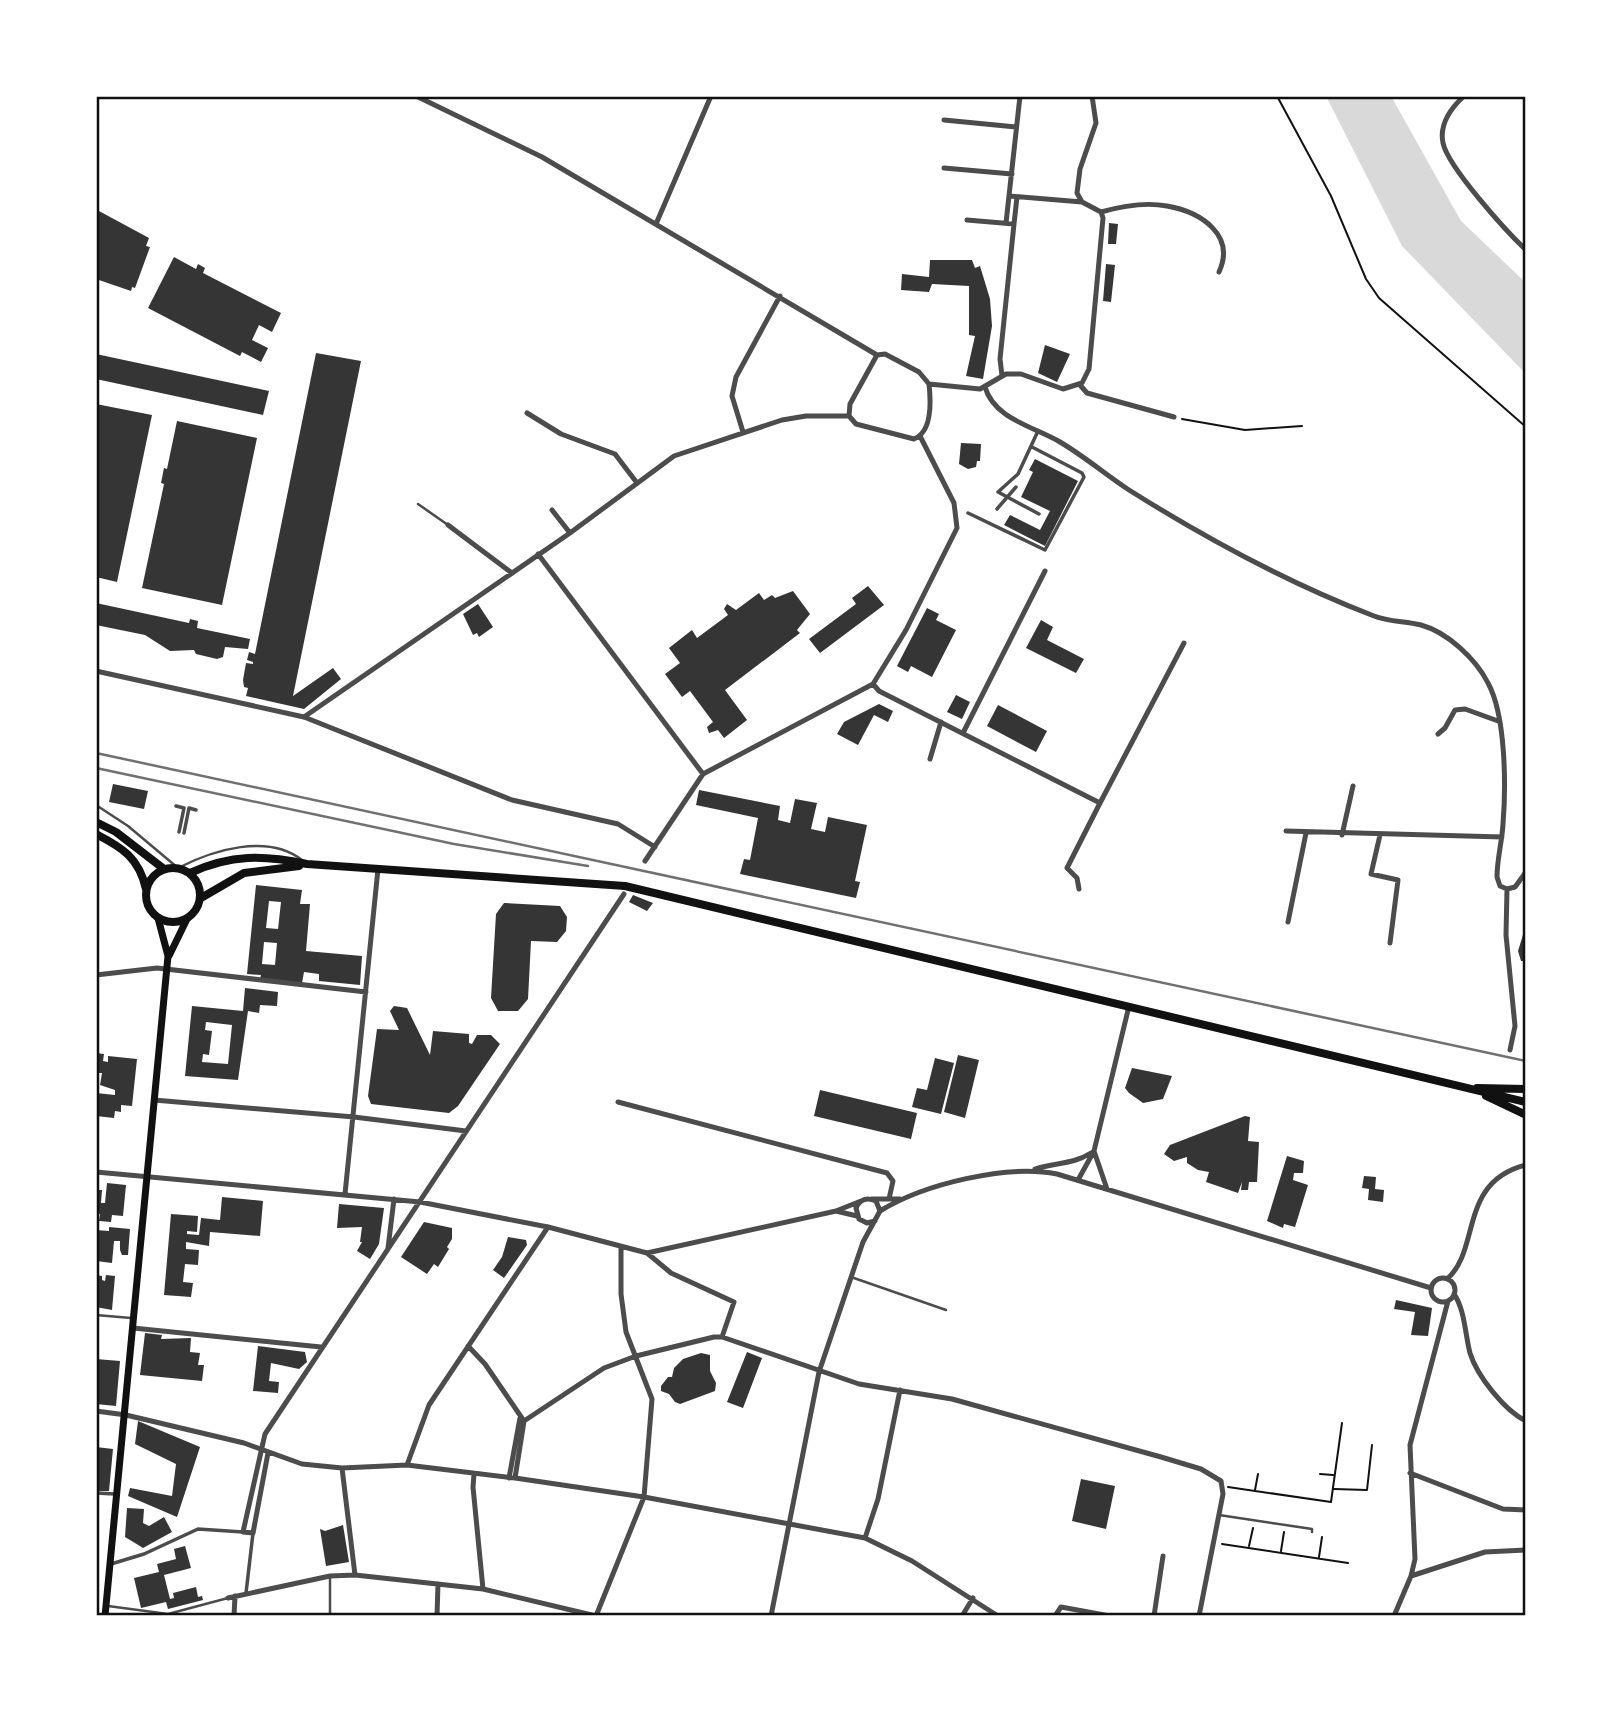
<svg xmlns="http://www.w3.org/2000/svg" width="1622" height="1712" font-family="Cabin,sans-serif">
<rect width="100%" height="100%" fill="#fff"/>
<path fill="#d9d9d9" d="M1326 96H1391L1461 221 1526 283V374L1402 246Z"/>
<path fill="#353535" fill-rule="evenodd" d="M99 211 149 238 146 246 150 247 135 288 132 287 131 291 96 279Z
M1109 223 1118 224 1116 244H1108Z
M174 257 196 269 198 264 205 268 203 273 281 313 272 332 259 325 252 340 268 348 261 362 242 352 240 356 148 308Z
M930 260H972L975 268 980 266 990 299 992 326 983 379 966 376 975 336 969 335V286L932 284 929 292 901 290 902 274 929 277Z
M1106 264 1115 265 1111 302 1103 301Z
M1045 345 1070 354 1057 382 1038 373Z
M316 353 361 361 293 696 333 668 341 679 304 709 246 696 248 688 244 687 243 680 246 663 253 664V662L247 660 249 652 255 654Z
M96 354 269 391 263 415 96 379Z
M96 404 152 415 117 582 96 577Z
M177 421 257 438 222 605 142 588 164 484 161 483 164 468 167 469Z
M961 443 981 444 980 461H977L976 467 968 469 959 464Z
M1035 459 1078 481 1045 546 1004 525 1010 515 1040 530 1050 511 1021 497 1033 472 1029 470Z
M868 586 884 605 820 653 809 639 856 604 852 598Z
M793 591 810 614 797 630 800 633 725 690 747 720 724 738 718 730 709 733 707 727 713 722 690 691 682 697 665 674 680 663 669 648 692 630 697 638 728 615 724 609 727 604 736 610 759 593 764 600 772 595 775 598Z
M96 603 189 623 190 619 198 621 197 628 250 639 248 649 225 647 223 657 217 659 196 654 194 650 170 651 145 635 96 625Z
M478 604 493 627 479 637 477 633 473 635 463 614Z
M927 608 939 614 936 620 956 630 932 677 911 666 908 672 897 666Z
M1041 620 1053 627 1047 640 1084 659 1076 673 1026 648Z
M956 695 970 702 962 719 947 712Z
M879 704 893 711 888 722 874 715 858 745 837 734 844 722Z
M998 705 1047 731 1036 752 987 726Z
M113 784 148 791 144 809 109 802Z
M699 790 780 806 778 820 790 823 795 799 817 803 811 829 825 832 828 817 867 825 855 881 860 882 856 898 740 874 744 859 750 860 758 818 696 805Z
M256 885 302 890 300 904H310L306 951 362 956 360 985 319 981V974L304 972 302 983 260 979 261 975 247 974ZM269 901 281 902 278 929 266 928ZM264 942 277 943 275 965 262 964Z
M633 895 653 903 647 911 629 902Z
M504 903 560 906 567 917 566 931 557 942 531 941 528 999 518 1011H498L491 998 496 914Z
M1526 925V961H1521L1518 951Z
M245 988 278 992 277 1006 260 1005 259 1013 248 1011 238 1080 185 1076 192 1006 243 1011ZM206 1022 232 1025 228 1064 202 1062 203 1054 209 1055 212 1031 205 1030Z
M394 1006 407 1008 430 1055 433 1031 469 1034V1043L472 1044 477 1035H491L500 1044 458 1106 449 1113 371 1104 368 1096 377 1029 399 1030 390 1011Z
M96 1053 104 1054 103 1061 108 1062V1056L137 1059 132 1106 121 1105V1112L115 1111 114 1118 96 1116V1093L115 1095V1090L100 1085 102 1073H96Z
M958 1055 979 1060 965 1118 944 1112Z
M935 1058 954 1063 941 1114 912 1107 917 1088 927 1090Z
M1132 1068 1172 1076 1163 1099 1143 1103 1129 1093 1125 1088Z
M820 1090 917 1113 911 1139 814 1116Z
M1245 1116 1250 1117 1248 1141 1259 1142 1257 1182H1249L1248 1190H1241L1242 1182 1238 1193 1206 1182 1209 1172 1198 1170 1187 1163V1157L1174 1161 1164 1154 1170 1145Z
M1287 1156 1304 1161 1303 1173H1294L1293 1180 1308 1185 1295 1227 1284 1224 1283 1228 1267 1221Z
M1364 1176 1376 1177 1375 1189 1384 1190 1383 1202 1368 1200 1369 1189 1362 1188Z
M107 1183 126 1185 123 1216 112 1215 111 1222 99 1221 100 1214 96 1213V1190H102L101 1203H105Z
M222 1197 263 1201 260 1236 210 1232 209 1246 186 1242V1249L199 1250 198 1265 185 1264 183 1282 193 1283 191 1297 164 1295 171 1214 198 1216 197 1232 187 1231V1234L199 1235 201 1218 220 1220Z
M339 1204 384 1208 379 1244 370 1259 357 1251 362 1242H360L362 1227 337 1228Z
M424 1222 452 1228V1239L447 1247 449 1249 438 1267 434 1264 427 1274 401 1257Z
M109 1227 130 1229 128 1255H122L120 1250V1241H114L112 1263 96 1261V1230L109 1231Z
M508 1237 526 1240 527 1245 504 1278 493 1270 502 1257Z
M96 1275 102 1276V1280L105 1281 106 1275 115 1276 112 1310 96 1307Z
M1396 1300 1432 1308 1428 1336 1411 1335 1415 1312 1394 1309Z
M145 1333 162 1335 161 1339 191 1338 190 1352 200 1353 198 1365H204L202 1381 140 1375Z
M258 1346 305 1352 307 1362 299 1369 271 1363 269 1381 279 1382 278 1393 253 1391Z
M747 1352 762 1358 743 1408 727 1402Z
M701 1353 710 1355V1371L716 1383 715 1391 680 1404 675 1402 669 1394 661 1391V1386L668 1377H672L674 1368 683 1359Z
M96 1359 120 1361 116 1406 96 1404Z
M138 1421 200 1447 177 1517 128 1496 130 1488 172 1496 176 1464 135 1444Z
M96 1447 113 1449 109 1491H96Z
M1081 1479 1115 1486 1106 1529 1072 1521Z
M127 1508 144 1509 143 1523 149 1526 164 1517 172 1532 143 1548 135 1543 125 1537Z
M343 1525 349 1562 326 1566 320 1529 325 1531Z
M185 1546 191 1568 164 1575 170 1599 174 1598 173 1593 196 1587 198 1597 202 1596 203 1600 168 1609 166 1602 141 1608 134 1578 159 1572 157 1564 176 1559 174 1549Z"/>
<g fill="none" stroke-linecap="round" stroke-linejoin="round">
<path stroke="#111" stroke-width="2" d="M1277 96 1331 196 1366 279 1379 298 1526 427
M1182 419 1245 430 1302 426
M1320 1474 1333 1475
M1228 1487 1331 1502 1342 1423
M1334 1489 1367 1490 1372 1445
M1255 1490 1258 1474
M1222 1544 1348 1563
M1249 1546 1253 1528
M1281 1551 1284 1532
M1319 1557 1322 1537"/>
<path stroke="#4c4c4c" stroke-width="2.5" d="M418 504 448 525
M96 805 128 826 178 868C213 850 268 833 302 860
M851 1277 946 1310
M96 1315 131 1318
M1219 1515 1312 1529V1532
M108 1606 168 1614 228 1598
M330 1616V1576"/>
<path stroke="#4c4c4c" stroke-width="3.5" d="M1038 431 1018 474 998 492 1039 514
M997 509 1016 487
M968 513 1045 550 1084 477 1082 473 1032 447
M176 806 184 808 179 832
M184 833 189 808 196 810
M96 1493 115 1494
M111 1564 144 1554 198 1529 243 1532
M246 1593 253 1533"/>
<path stroke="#4c4c4c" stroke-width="5" d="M416 96 542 157 877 355
M1464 96C1451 108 1439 124 1443 143 1448 167 1506 231 1526 250
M944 120 1016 127
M944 168 1012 174
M1009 196 1082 202
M1101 212C1122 206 1146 202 1167 206 1201 212 1236 235 1219 272
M967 220 1014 224 1000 359 1002 376
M1006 223 1020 96
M656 224 711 96
M1014 224 1017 197
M885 354 919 372 929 384C931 402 932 432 914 439L856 424 849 416 850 404 877 355Z
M929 384 980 389 1006 374H1021L1063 389 1082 383 1089 369 1103 218 1101 212 1082 202 1077 193 1080 169 1096 123 1092 96
M1080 385 1087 393 1174 417
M985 387C994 419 1035 427 1060 442 1084 456 1106 475 1129 490 1207 539 1288 583 1374 616 1389 622 1406 621 1421 625 1447 632 1476 659 1488 683 1506 716 1506 786 1503 824 1502 842 1497 859 1497 877L1500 886 1507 889
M527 413 561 434 615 454 637 483
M743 432 732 396 736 377 780 296
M552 510 570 533
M448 525 512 573
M538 554 703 774
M96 671 304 717 512 800 618 824 655 847
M873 684 879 691 1100 803 1067 868 1077 878 1079 889
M304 717 570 533 674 456 782 420 806 416H849
M963 733 1045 571
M1438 734 1445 728 1455 710 1465 709 1498 721
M930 759 941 722
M1100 803 1184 643
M1286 831 1502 837
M1342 835 1353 786
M1380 835 1371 874 1398 880 1390 943
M645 861 703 774 873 684 906 630 957 528 954 503 920 436
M1507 889 1506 935 1515 1026 1510 1050
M1507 889 1515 887 1526 872
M1288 922 1306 833
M96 975 157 968 366 992
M154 1100 354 1117 466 1131
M618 1102 887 1173 893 1181 889 1199
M1094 1151 1107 1189
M1035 1169C1056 1162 1072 1165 1091 1153
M96 1172 420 1202 548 1227 647 1253 836 1211 861 1201
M1078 1180 1094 1151 1129 1006
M345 1194 378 869
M872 1199H900
M836 1211 857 1216
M880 1211C924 1184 1007 1164 1057 1174L1431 1288
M388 1248 394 1199
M647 1253 671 1273 734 1302 722 1337
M1431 1290a12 12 0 1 1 24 0a12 12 0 1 1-24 0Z
M1447 1279C1481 1250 1458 1182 1526 1165
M1454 1294C1465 1310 1465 1334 1470 1353 1477 1376 1505 1411 1526 1421
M133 1328 321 1347
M468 1346 485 1364 524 1421 515 1478
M96 1411 126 1415 244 1443 302 1464 342 1468 407 1465 515 1478 644 1497 865 1538 912 1561 998 1616
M524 1421 604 1368 636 1356 714 1337H722L859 1384 952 1399 1161 1457 1201 1469 1221 1481 1223 1494 1199 1616
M268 1453 253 1533 243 1532 265 1434 624 894
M407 1465 429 1405 548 1227
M342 1468 355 1575
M1410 1473 1503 1509 1526 1510
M474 1474 473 1487 483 1589
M509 1478 520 1418
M865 1538 878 1499 900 1390
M1411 1576 1485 1552 1526 1550
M228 1598 330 1576 355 1575 483 1589 596 1616
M234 1616 235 1596
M437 1616 438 1584
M596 1616 644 1497 652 1399 626 1332 621 1294V1248
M771 1616 819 1372 863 1242 880 1211 876 1201C867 1197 860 1199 856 1208L859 1219 867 1223 875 1221
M962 1616 973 1598
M1055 1616 1061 1607 1110 1616
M1154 1616 1163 1556
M1394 1616 1411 1576 1415 1559 1410 1445 1448 1301"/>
<path stroke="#111" stroke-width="7" d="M169 956 187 919
M105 1616 168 956 158 918"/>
<path stroke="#111" stroke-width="8" d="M96 822 116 832 164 869
M96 834C123 848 139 858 146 889
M146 895a27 27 0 1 1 54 0a27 27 0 1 1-54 0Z
M190 873C231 854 264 855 307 864L625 886 1526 1102
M201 898 244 873 299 866
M1477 1088 1526 1089
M1486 1096 1526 1115"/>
<path stroke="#707070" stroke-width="2.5" d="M96 753 1526 1061
M96 768 454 844 588 866"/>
</g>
<rect width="1622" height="1712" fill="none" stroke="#ffffff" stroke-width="196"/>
<rect x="98" y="98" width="1426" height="1516" fill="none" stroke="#111" stroke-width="2.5"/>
</svg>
